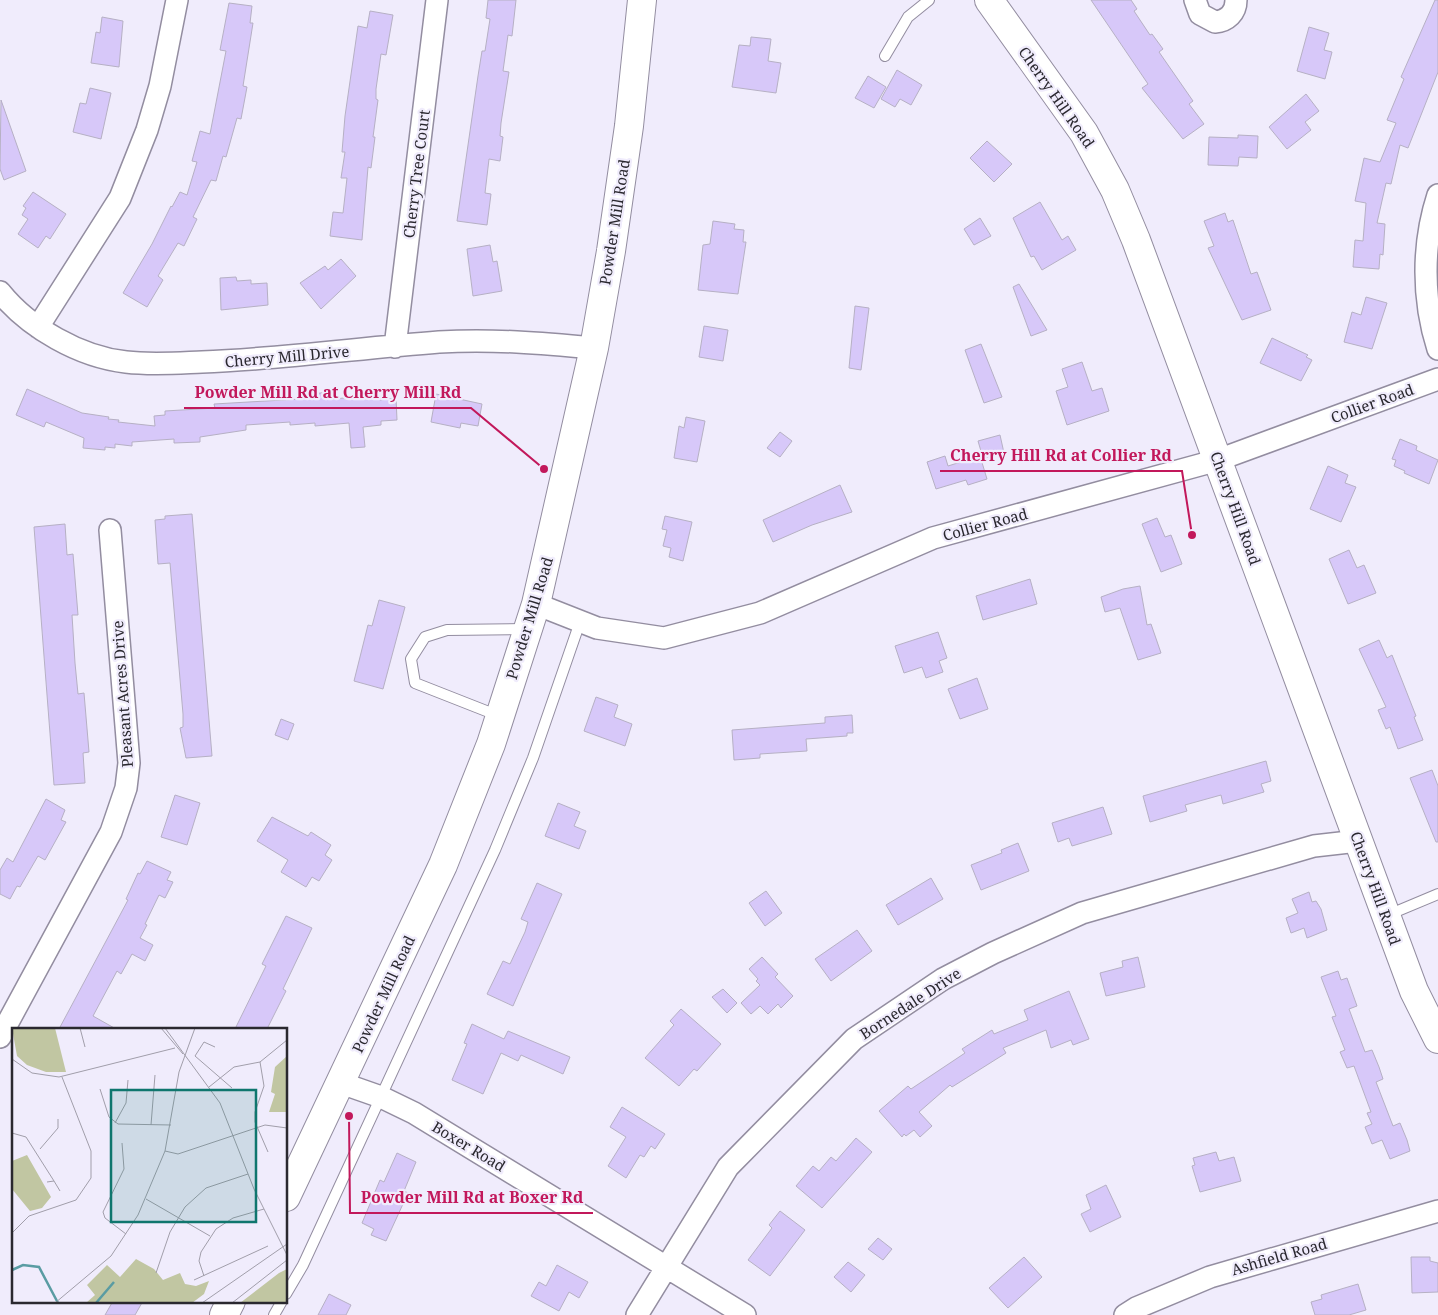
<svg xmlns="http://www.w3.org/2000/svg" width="1438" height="1315" font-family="'Noto Serif',serif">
<rect width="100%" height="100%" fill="#f0ecfc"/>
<path fill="#d7c8f9" stroke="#b6b0c4" d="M488 0H516L512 36 508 35 503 71 509 72 501 123 500 136 503 137 500 161 489 159 485 193 491 194 487 225 457 221 478 76 482 51H485L490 19 486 18Z
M1091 0H1131L1137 9 1134 11 1150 35 1152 34 1163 49 1159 52 1193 101 1189 104 1204 124 1183 139 1142 88 1148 84Z
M1435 0H1438V72L1408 148 1400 145 1391 184 1386 183 1377 223 1385 224 1383 255 1380 254 1379 269 1353 267 1355 240 1363 241 1366 203 1355 201 1364 158 1380 162 1396 123 1387 120 1404 79 1401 77Z
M229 3 252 6 250 23H253L243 86 247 87 241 119 237 118 226 157 223 156 216 181 211 180 193 217 197 219 184 246 178 243 158 276 163 280 147 307 123 293 152 244 171 206 172 207 180 192 187 195 197 162 192 161 200 131 210 134 226 51 220 50Z
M370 11 393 15 386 55 381 54 376 89V99L378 100 373 137H375L371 168 368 167 362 240 330 236 333 212 343 213 347 178H341L345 152H342L345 116 358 26 367 28Z
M102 17 123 21 119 67 91 63 96 32 100 33Z
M1309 27 1329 33 1324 50 1332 52 1325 79 1297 71Z
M751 37 771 39 768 61 781 63 776 93 732 87 739 45 750 46Z
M897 70 922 85 911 105 900 99 895 107 881 99Z
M868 76 886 87 874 108 855 98Z
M90 88 111 93 101 139 73 132 80 103 86 104Z
M1306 94 1319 111 1305 122 1311 130 1287 149 1269 127Z
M1 100 26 171 4 180 0 169Z
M1238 135 1258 136 1257 158 1239 157 1238 166 1208 165 1209 137 1238 138Z
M987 141 1012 164 994 182 970 158Z
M33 192 66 214 50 239 46 236 38 248 18 234 28 219 22 215 26 208 23 206Z
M1040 202 1062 240 1068 236 1076 250 1042 270 1034 256 1031 257 1013 218Z
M1225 213 1228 222 1233 220 1251 274 1257 272 1271 310 1242 320 1208 248 1214 246 1204 221Z
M980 218 991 236 974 245 964 229Z
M713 221 735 224 734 229 744 230 743 242H746L738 294 698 290 703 245 710 244Z
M490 245 493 262 497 261 502 291 473 296 467 249Z
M341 259 356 276 321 309 300 283 325 266 328 270Z
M236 277 237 281 251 280V284L267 283 268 305 221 310 220 278Z
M1019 284 1047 330 1031 336 1013 287Z
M1366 297 1387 303 1372 349 1344 342 1352 312 1361 315Z
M855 306 869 308 861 370 849 368Z
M704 326 728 330 723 361 699 357Z
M1272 338 1308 355 1306 357 1312 360 1301 381 1260 363Z
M981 344 1002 397 984 403 965 350Z
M1082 362 1092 391 1102 388 1109 411 1067 425 1056 391 1068 387 1062 369Z
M27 389 82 413 109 417 108 419 119 420 118 422 155 426 154 416 165 415V411L215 408 214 404 301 399V395L331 392 332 399 370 396V398H380V400L396 398 397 420 381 421V425L363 427 365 447 351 448 349 423 315 426V423L290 425V422L246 425V430L200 437V442L174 443V439L132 442V446L115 444V448L105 447V450L83 448 84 438 46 422 44 427 16 415Z
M436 394 482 404 478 426 461 423 460 428 431 422Z
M686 417 705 421 697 462 674 458 679 426 684 428Z
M780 432 792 441 780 457 767 448Z
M1000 435 1004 453 983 458 978 441Z
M1400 439 1417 446 1416 450 1438 460 1429 484 1404 473 1405 471 1394 466 1396 460 1392 459Z
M945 456 948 466 980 456 987 479 968 485 966 480 936 489 927 462Z
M1328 466 1348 475 1345 483 1356 487 1341 522 1310 509Z
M840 485 852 512 812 525 773 542 763 520Z
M192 514 212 756 186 758 180 728 183 727V714L170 563 158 564 155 520 165 519V516Z
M665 516 692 522 683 561 669 557 671 548 663 546 667 530 662 529Z
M1157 518 1165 537 1171 535 1182 564 1161 572 1142 524Z
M65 524 67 555 73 554 78 615H72L75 663 78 694 84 693 89 752 83 753 85 783 54 785 34 527Z
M1349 550 1357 568 1364 565 1376 593 1348 604 1329 559Z
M1030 579 1037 604 983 620 976 596Z
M1140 586 1147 625 1151 624 1161 653 1138 660 1120 608 1105 612 1101 597 1123 589Z
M379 600 405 607 383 689 354 681 368 625 372 626Z
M938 632 947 658 939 661 943 672 926 678 922 667 904 673 895 646Z
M1379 640 1387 658 1392 655 1416 716 1414 717 1423 740 1398 749 1390 727 1386 729 1378 710 1386 707 1359 649Z
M977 678 988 709 960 719 948 689Z
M596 697 618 705 614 717 632 724 625 746 584 731Z
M852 715 853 733H847V736L806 739 807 751 760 754V758L734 760 732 730 825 723V717Z
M281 719 294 724 288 740 275 735Z
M1266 761 1271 781 1261 784 1264 792 1223 804 1221 795 1185 805 1187 811 1150 822 1143 796Z
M1432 770 1438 786V842H1436L1410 778Z
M175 795 200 803 187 845 161 837Z
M46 799 65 810 61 820 66 822 45 860 38 856 20 887 17 886 10 899 0 894V870L7 858 13 862Z
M558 803 580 812 574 826 586 831 579 849 545 836Z
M1103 807 1112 834 1072 846 1069 838 1058 842 1052 823Z
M272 817 308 836 311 832 331 845 325 855 332 860 319 881 312 877 306 887 281 872 288 860 257 841Z
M1018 843 1029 871 981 890 971 865 1002 853 1001 850Z
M147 861 171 872 167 880 173 882 165 898 159 895 145 924 147 925 140 938 153 945 145 961 132 954 121 974 117 971 93 1016 116 1029H59L128 900 126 899 138 873 140 874Z
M931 878 943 899 898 925 886 905Z
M537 883 562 894 513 1006 487 994 503 961 510 964 525 932 528 922 521 919Z
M766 891 782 913 765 926 749 903Z
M1309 892 1312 902 1316 901 1321 909 1327 930 1307 938 1304 928 1291 933 1286 918 1298 913 1292 899Z
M286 916 312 928 283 989 286 991 267 1029H235L266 966 262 964Z
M857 930 872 951 831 981 815 959Z
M762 957 778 974 775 977 793 996 781 1008 778 1004 768 1014 760 1006 751 1014 741 1003 760 985 756 981 758 979 749 969Z
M1138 957 1145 987 1106 996 1100 973 1123 967 1122 961Z
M1338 971 1341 980 1347 978 1357 1006 1349 1009 1365 1052 1372 1050 1379 1067 1383 1079 1376 1082 1393 1126 1400 1123 1407 1140 1410 1151 1390 1159 1382 1140 1372 1144 1365 1127 1372 1124 1367 1113 1371 1112 1354 1066 1347 1068 1340 1052 1345 1050 1332 1017 1336 1016 1321 977Z
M723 989 737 1003 727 1013 712 997Z
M1069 991 1089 1039 1073 1045 1071 1040 1051 1048 1046 1030 1003 1048 1006 1053 952 1087 950 1085 919 1112 932 1126 920 1137 914 1130 906 1136 904 1134 902 1137 879 1111 908 1086 911 1089 965 1053 962 1049 992 1030 994 1034 1028 1020 1024 1010Z
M681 1009 721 1044 697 1071 694 1069 679 1086 645 1058 674 1025 670 1021Z
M472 1024 504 1039 508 1031 570 1057 563 1074 521 1055 518 1061 501 1053 483 1094 452 1080 467 1044 464 1043Z
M622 1107 665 1134 655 1149 651 1146 644 1157 640 1155 626 1178 608 1166 626 1137 610 1127Z
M856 1138 872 1152 822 1208 796 1186 813 1166 819 1171 831 1157 836 1161Z
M1216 1152 1219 1161 1234 1157 1241 1181 1200 1192 1192 1166 1195 1165 1193 1158Z
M397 1153 416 1162 404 1191 408 1193 386 1241 371 1235 374 1229 362 1223 380 1180 384 1182Z
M1106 1185 1121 1217 1090 1232 1081 1214 1091 1209 1086 1195Z
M780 1211 805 1230 770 1276 748 1260 772 1228 769 1225Z
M878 1238 892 1249 883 1260 868 1249Z
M1024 1257 1042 1277 1008 1308 989 1288Z
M1411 1257H1430V1261L1438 1263V1292L1412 1293Z
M848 1262 865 1275 851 1292 834 1277Z
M557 1265 588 1282 579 1298 569 1292 559 1311 531 1296 539 1282 546 1286Z
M1358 1284 1366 1310 1349 1315H1315L1311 1302 1322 1299 1321 1295Z
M329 1294 351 1305 346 1315H318Z
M113 1301H143L135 1315H105Z"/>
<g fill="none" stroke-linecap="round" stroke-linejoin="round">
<defs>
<path id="service" d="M885 56 908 17 929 0
M499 716 415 683 411 659 425 637 447 630 526 629
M1388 915 1438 894
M286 1294 303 1265 495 850 533 758 580 622
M274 1315 282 1301"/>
<path id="minor" d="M1195 0 1200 14 1215 22C1227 21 1236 13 1236 0
M1438 195C1422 244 1422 299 1438 349
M0 292C29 328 80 357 126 362 151 365 177 363 202 362 281 359 360 348 439 342 492 339 542 343 594 348
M38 327 120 198 147 130 160 86 177 0
M395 347 437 0
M536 604 597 628 664 638 760 613 933 538 1218 460 1438 379
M0 1037 111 832 126 788 129 763 110 530
M341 1083 381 1097 414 1113 745 1315
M637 1315 728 1167 854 1039 943 979 993 953 1082 913 1314 846 1358 841
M1125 1315 1136 1308 1210 1277 1438 1211"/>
<path id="secondary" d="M989 0 1084 133 1115 190 1136 240 1414 991 1438 1039
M286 1197 443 865 491 744 536 604 594 348 611 251 629 126 642 0
M224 1315 231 1301"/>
</defs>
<use href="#service" stroke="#938da0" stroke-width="12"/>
<use href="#minor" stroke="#938da0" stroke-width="24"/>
<use href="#secondary" stroke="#938da0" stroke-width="30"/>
<use href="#service" stroke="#fff" stroke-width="10"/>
<use href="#minor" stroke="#fff" stroke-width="21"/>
<use href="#secondary" stroke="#fff" stroke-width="28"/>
</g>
<g text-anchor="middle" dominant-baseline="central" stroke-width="4.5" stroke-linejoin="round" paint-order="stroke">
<g font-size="15" fill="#2a282f" stroke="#f0ecfc">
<text transform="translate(1057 97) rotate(55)">Cherry Hill Road</text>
<text transform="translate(416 174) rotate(-83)">Cherry Tree Court</text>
<text transform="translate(614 222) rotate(-81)">Powder Mill Road</text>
<text transform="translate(287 356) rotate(-5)">Cherry Mill Drive</text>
<text transform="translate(1372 403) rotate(-20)">Collier Road</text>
<text transform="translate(1236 508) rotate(70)">Cherry Hill Road</text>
<text transform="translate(985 524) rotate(-15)">Collier Road</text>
<text transform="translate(529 618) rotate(-73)">Powder Mill Road</text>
<text transform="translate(122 694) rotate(-94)">Pleasant Acres Drive</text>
<text transform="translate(1376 888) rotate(70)">Cherry Hill Road</text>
<text transform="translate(383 994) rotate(-65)">Powder Mill Road</text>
<text transform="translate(910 1003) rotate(-33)">Bornedale Drive</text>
<text transform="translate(469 1146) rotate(31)">Boxer Road</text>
<text transform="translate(1279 1256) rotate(-16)">Ashfield Road</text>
</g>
</g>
<g transform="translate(12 1028)">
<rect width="275" height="275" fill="#f0ecfc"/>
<path d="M0 0H43L54 44H34L15 37 5 28ZM275 28V84H257L263 66 259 64 263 39ZM15 127 39 169 30 180 18 183 0 161V133ZM124 231 142 241 151 252 168 245 173 256 184 258 197 253 192 266 180 275H74L83 267 75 257 95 237 108 249ZM275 241V275H228L267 245Z" fill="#c1c6a2"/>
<path fill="none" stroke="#5a9ca3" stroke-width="2.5" d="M0 242 11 237 27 239 46 275M84 275 102 254"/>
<path fill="none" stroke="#a19eaa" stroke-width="1" d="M68 0 73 19M149 0 171 26M153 0 208 75 242 161 275 227M203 19 192 14 183 28 220 60M0 31 20 45 47 49 163 20M248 34 252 58 243 84V94L256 124M197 59 222 39 248 34 275 12M88 61 97 89 106 96 159 97M103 95 114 75 116 52M139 97 143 47M0 105 14 109 42 153M110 115 112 141 91 184 93 190 114 206M28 121 46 100V91M153 123 166 126 253 97 275 100M35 154 42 153 48 163M134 171 198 208M0 205 17 188 64 172 79 150V123L50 49M144 245 158 204 173 179 194 160 236 146M192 248 187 233 189 224 204 201 221 190 252 181M182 252 256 218M43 275 99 228 126 187 153 123 167 44 183 0M190 275 275 216M220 275 275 232"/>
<path fill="#0f766e" fill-opacity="0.15" stroke="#0f766e" stroke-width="2.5" d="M99 62H244V194H99Z"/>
<rect width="275" height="275" fill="none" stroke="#2a282f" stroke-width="2.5"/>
</g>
<path fill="none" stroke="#c2185b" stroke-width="2" d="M544 469L471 408H184M1192 535L1182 471H940M349 1116L350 1213H593"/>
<g fill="#c2185b" stroke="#f0ecfc" stroke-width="2">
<circle cx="544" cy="469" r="5"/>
<circle cx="1192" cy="535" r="5"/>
<circle cx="349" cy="1116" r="5"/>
</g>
<g font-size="16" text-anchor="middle" font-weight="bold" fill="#c2185b" stroke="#f0ecfc" stroke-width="4.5" stroke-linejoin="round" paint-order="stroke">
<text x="328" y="398">Powder Mill Rd at Cherry Mill Rd</text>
<text x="1061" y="461">Cherry Hill Rd at Collier Rd</text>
<text x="472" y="1203">Powder Mill Rd at Boxer Rd</text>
</g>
</svg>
